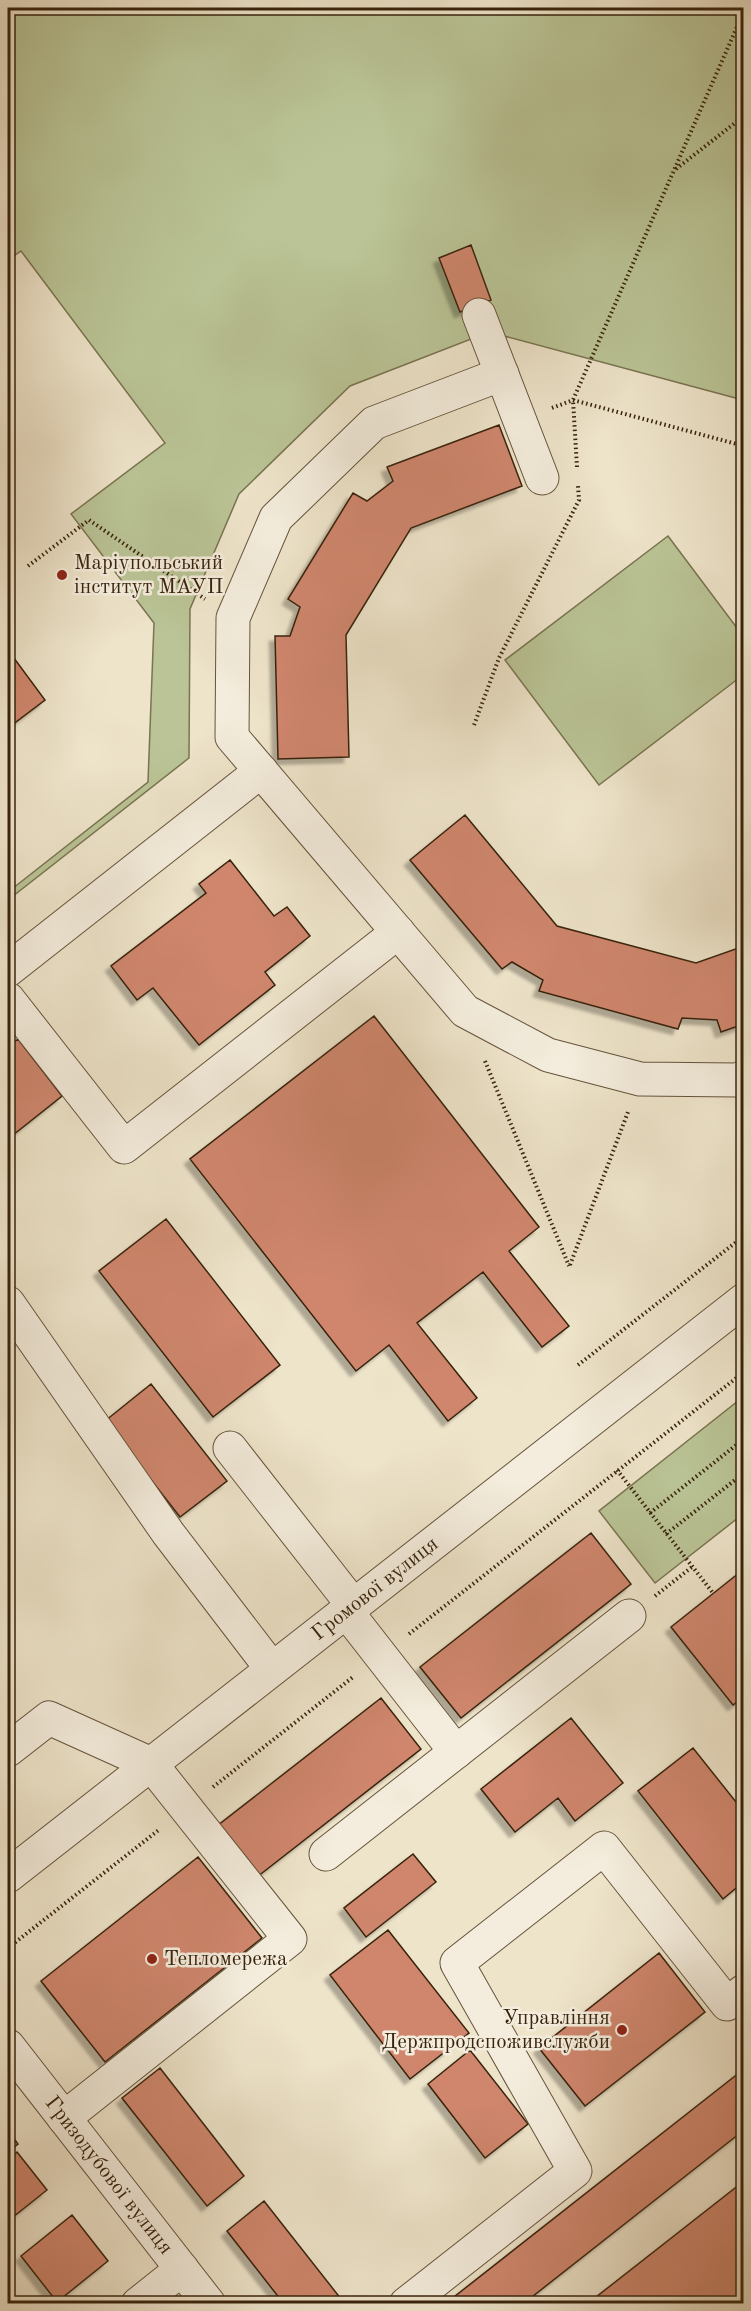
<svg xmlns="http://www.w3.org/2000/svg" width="751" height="2311" font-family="'Old Standard TT',serif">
<defs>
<filter id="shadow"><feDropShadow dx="-5.5" dy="5.5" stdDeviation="1.5" flood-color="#0004"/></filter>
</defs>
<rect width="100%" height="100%" fill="#eee4ca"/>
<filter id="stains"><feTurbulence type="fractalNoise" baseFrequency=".00333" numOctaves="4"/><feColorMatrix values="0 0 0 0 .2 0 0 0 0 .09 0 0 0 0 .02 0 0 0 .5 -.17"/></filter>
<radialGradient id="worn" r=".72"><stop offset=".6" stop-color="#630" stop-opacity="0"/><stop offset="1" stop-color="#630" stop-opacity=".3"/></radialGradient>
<path fill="#bac496" stroke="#797451" stroke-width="1.5" d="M8 8H743V400L489 332 350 386 239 494 190 609 189 758 8 900V892L148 782 154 623 71 514 165 443 21 251 8 260Z
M668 536 743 636V675L599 785 505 660Z
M743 1397V1514L655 1583 599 1511Z"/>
<path fill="#cf866d" stroke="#38230c" stroke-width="1.5" filter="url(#shadow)" d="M471 245 491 300 460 312 439 258Z
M499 425 522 486 411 528 346 635 349 757 278 759 275 636H290L300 607 288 599 353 493 367 501 393 481 387 467Z
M8 650 45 700 8 728Z
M465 815 557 926 696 963 744 946V1024L721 1032 717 1020 682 1018 678 1029 539 991 543 980 512 962 502 969 410 860Z
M230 860 274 916 287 907 310 936 265 972 275 985 199 1045 153 988 137 1000 111 966 206 893 199 884Z
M374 1016 539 1227 509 1251 569 1326 542 1347 483 1272 417 1323 477 1398 448 1421 389 1345 356 1371 190 1159Z
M18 1039 62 1096 8 1139V1047Z
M166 1219 280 1365 213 1417 99 1271Z
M151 1384 227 1481 180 1517 105 1421Z
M591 1533 631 1584 461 1718 420 1667Z
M744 1569V1697L733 1705 671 1627Z
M381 1698 421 1749 257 1877 217 1826Z
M571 1718 623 1783 575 1821 558 1798 515 1832 481 1789Z
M693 1748 744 1812V1887L741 1884 723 1899 638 1791Z
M413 1854 436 1882 366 1937 344 1908Z
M198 1857 262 1938 105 2062 41 1981Z
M388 1930 469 2033 410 2079 330 1975Z
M659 1953 705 2012 585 2106 539 2048Z
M470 2050 528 2124 485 2158 428 2084Z
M160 2068 244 2176 207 2206 122 2098Z
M744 2069V2130L523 2304H445Z
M8 2130 18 2144 8 2152Z
M17 2152 47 2190 8 2221V2160Z
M744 2181V2304H593L591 2301Z
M264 2201 345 2304H284L227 2231Z
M72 2215 108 2261 57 2302 21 2256Z"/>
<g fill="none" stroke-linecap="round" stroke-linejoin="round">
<defs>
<g id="minor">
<path d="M479 315 542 478"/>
<path d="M502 374 374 423 276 518 233 618 232 737 465 1011 548 1055 640 1079 737 1080 744 1077"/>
<path d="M8 970 261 771"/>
<path d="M8 999 124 1147 398 932"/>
<path d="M8 1303 168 1533 272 1669"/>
<path d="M230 1448 353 1605"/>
<path d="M346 1611 456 1752"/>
<path d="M8 1750 49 1718 151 1764 290 1939 64 2118"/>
<path d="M326 1854 629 1616"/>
<path id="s1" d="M8 1876 744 1300"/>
<path id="s2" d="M8 2046 209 2304"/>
<path d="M138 2304 182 2269"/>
<path d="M406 2304 575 2171 457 1963 604 1848 727 2004 744 1991"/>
</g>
</defs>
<use href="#minor" stroke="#66533c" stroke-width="35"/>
<path stroke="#38230c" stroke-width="4" stroke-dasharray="1.5 3" stroke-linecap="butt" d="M676 169 744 116
M552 408 573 400 744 446
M577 467 573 400 744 11
M28 566 89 520 205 599
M474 725 499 658 579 500 578 486
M485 1061 569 1266
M740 1115 744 1172
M570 1265 628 1112
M578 1365 744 1236
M617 1470 713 1593
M650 1513 744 1439
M666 1534 744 1473
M655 1596 692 1567
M409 1634 744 1372
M213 1787 353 1677
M8 1948 160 1829"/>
<use href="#minor" stroke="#f4eddd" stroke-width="33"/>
</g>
<g fill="#8f2418" stroke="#f4eddd" stroke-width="2">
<circle cx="62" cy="575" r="6"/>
<circle cx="152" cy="1959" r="6"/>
<circle cx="622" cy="2030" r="6"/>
</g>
<g text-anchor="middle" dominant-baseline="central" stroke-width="5" stroke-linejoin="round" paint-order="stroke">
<g font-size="21" fill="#38230c" stroke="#f4eddd" text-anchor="start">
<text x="74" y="563">Маріупольський<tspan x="74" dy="24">інститут МАУП</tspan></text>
<text x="164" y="1959">Тепломережа</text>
<text x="610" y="2018" text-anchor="end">Управління<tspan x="610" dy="24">Держпродспоживслужби</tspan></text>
</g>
<g font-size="21" fill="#38230c" stroke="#f4eddd">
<text stroke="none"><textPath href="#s1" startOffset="466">Громової вулиця</textPath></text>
<text stroke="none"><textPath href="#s2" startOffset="164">Гризодубової вулиця</textPath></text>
</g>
</g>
<rect width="751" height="2311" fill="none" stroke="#eee4ca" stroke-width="30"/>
<rect x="9" y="9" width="733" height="2293" fill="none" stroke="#38230c" stroke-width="3"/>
<rect x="15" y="15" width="721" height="2281" fill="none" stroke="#38230c" stroke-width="1.5"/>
<rect width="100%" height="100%" filter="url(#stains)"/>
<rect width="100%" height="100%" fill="url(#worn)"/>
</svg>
